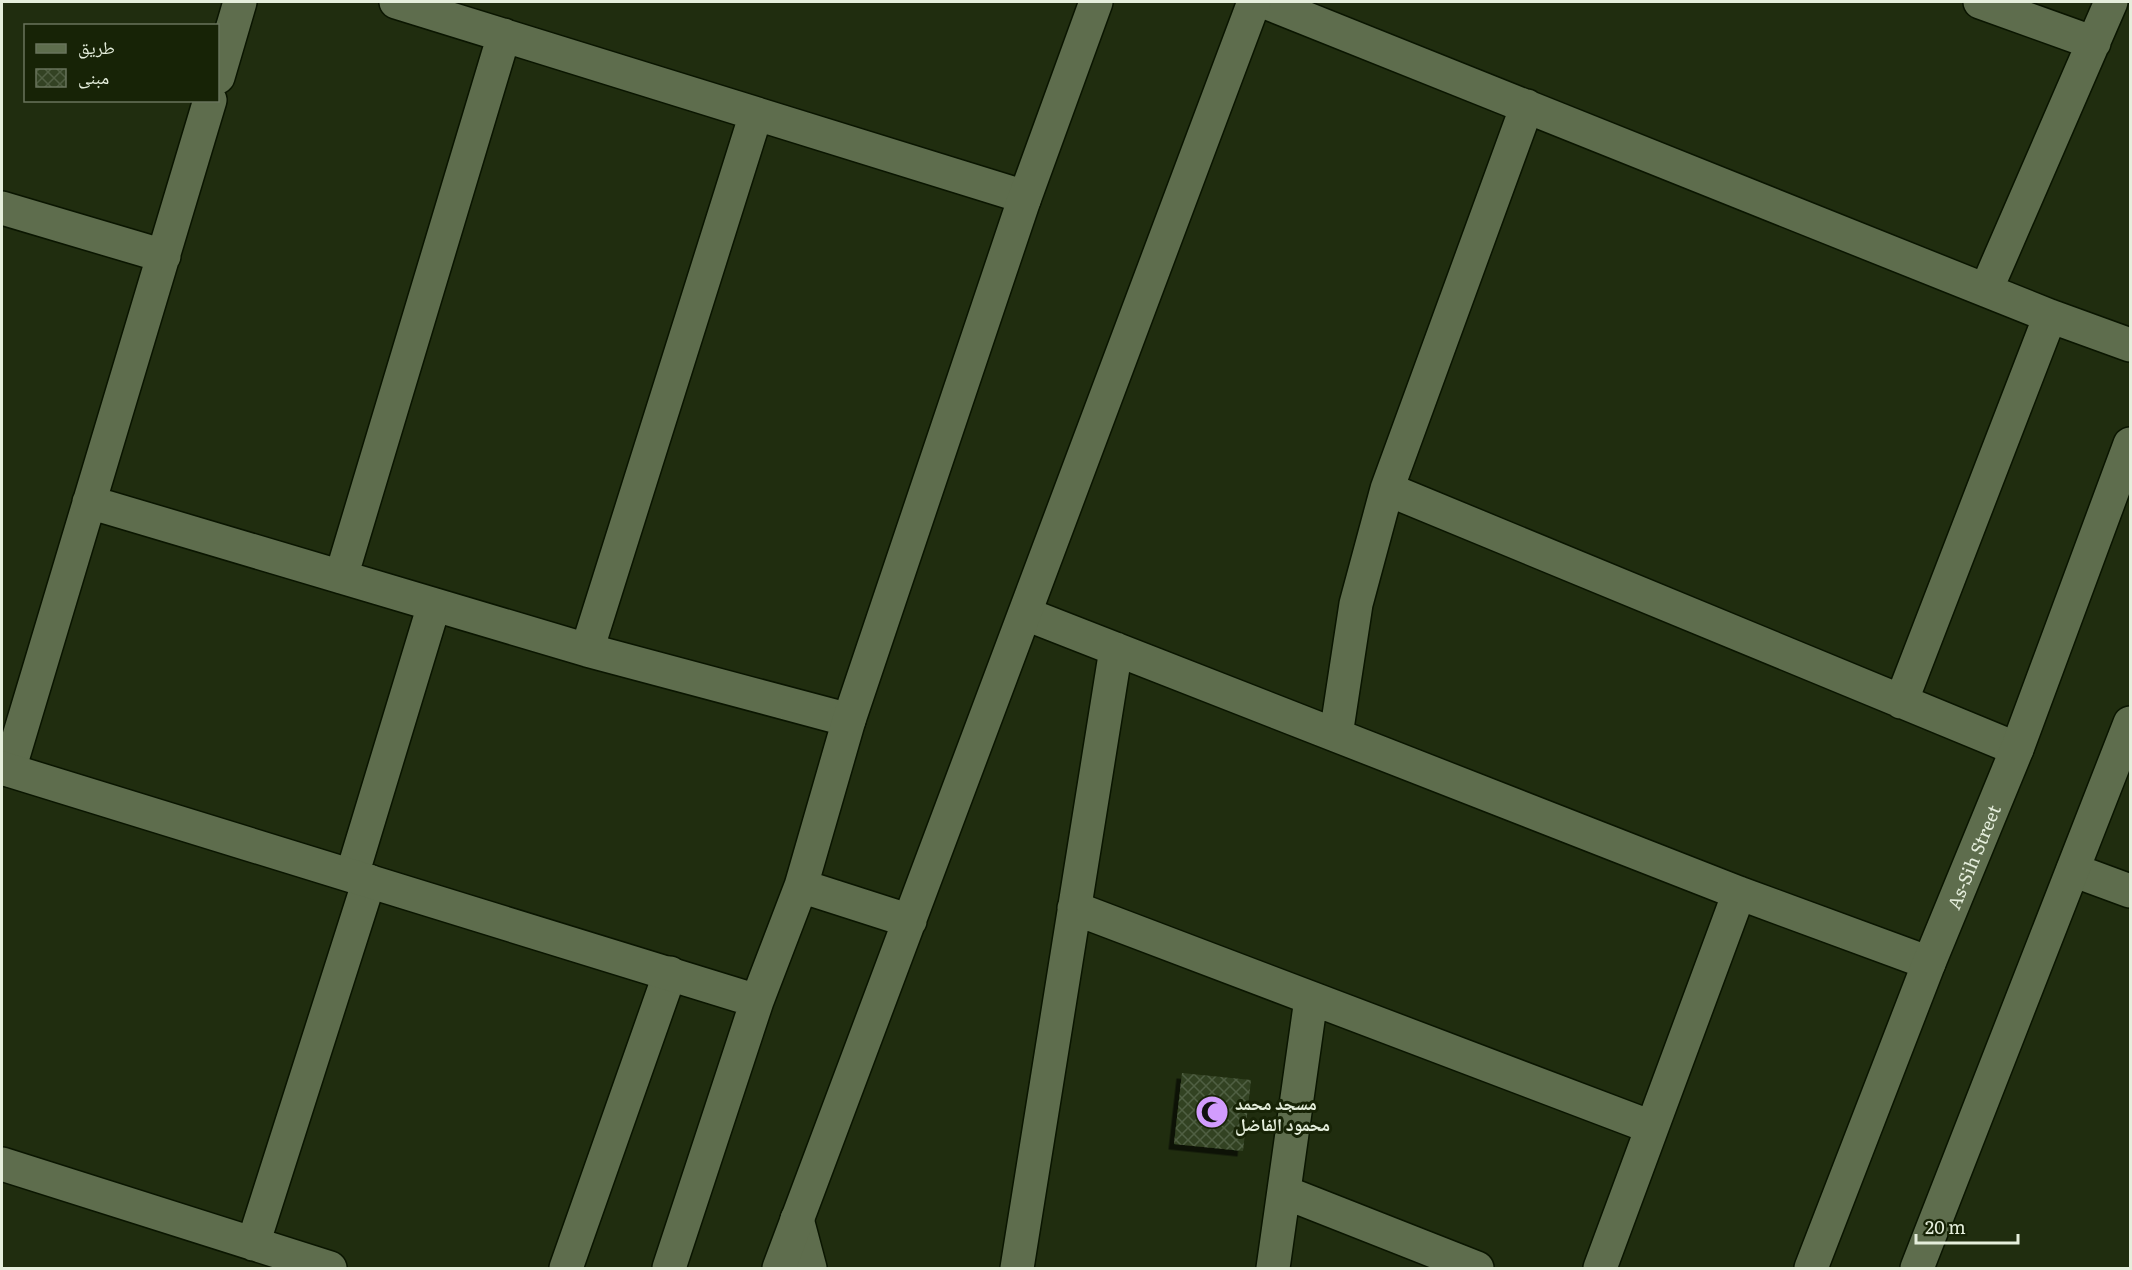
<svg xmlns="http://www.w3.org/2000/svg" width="2132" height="1270" font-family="Literata,'Noto Naskh Arabic',serif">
<defs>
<pattern id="building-cross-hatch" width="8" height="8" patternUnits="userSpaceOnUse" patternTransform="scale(1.5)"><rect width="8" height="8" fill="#334223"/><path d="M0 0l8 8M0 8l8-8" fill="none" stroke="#505e42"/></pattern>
<filter id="shadow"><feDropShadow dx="-5.5" dy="5.5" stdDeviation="0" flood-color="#0009"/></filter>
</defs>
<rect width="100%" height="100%" fill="#202d0f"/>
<path fill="url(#building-cross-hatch)" filter="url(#shadow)" d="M1182 1073 1251 1080 1243 1151 1174 1144Z"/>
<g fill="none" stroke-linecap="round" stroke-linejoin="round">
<defs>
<path id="minor" d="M396 2 1012 193 1024 200
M1265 2 2050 316 2130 345
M1980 2 2094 43
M218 77 240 2
M2 208 164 256
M1986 290 2111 2
M1387 489 2017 749
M89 502 587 650 849 720
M341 577 504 35
M1026 614 1739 893 1929 963
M587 650 756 114
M1901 702 2050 316
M1336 735 1356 604 1387 489 1527 106
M9 770 210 100
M2073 870 2130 891
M352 875 434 605
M1074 908 1651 1127
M2 1164 330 1268
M1284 1192 1477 1268
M797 1219 810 1268
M253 1244 369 881
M566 1268 670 973
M1017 1268 1116 649
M1273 1268 1311 999
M1600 1268 1739 893"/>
<path id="tertiary" d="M2 768 757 1001
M801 886 910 921
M669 1268 757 1001 801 886 849 720 1024 200 1096 2
M779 1268 1254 2"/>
<g id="secondary">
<path id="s1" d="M1811 1268 1929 963 2017 749 2130 444"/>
<path d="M1917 1268 2130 723"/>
</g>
</defs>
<use href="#minor" stroke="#0a1500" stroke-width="36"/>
<use href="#tertiary" stroke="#0a1500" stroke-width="36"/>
<use href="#secondary" stroke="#0a1500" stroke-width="36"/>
<use href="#minor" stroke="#5e6d4d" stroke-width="33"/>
<use href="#tertiary" stroke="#5e6d4d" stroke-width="33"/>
<use href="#secondary" stroke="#5e6d4d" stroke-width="33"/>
</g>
<defs>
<symbol id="mosque-disc" viewBox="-11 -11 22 22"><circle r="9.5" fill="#d29cfd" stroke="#172306"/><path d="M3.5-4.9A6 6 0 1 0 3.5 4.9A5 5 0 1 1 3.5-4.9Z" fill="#111"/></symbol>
</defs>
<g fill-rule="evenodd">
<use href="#mosque-disc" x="1193" y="1093" width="38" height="38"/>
</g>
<g text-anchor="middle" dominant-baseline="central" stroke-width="6" stroke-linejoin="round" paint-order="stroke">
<g font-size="18" fill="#e5eedc" stroke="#172306">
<text stroke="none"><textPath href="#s1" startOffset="442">As-Sih Street</textPath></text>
</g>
<g font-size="18" font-weight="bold" fill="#e5eedc" stroke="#172306" text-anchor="start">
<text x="1235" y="1102">مسجد محمد<tspan x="1235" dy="21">محمود الفاضل</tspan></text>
</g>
</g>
<rect width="2132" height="1270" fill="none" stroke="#e5eedc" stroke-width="6"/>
<rect x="24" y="24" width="195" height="78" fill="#172306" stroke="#69745c" stroke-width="1.5"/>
<rect x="36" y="44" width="30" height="9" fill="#5e6d4d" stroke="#69745c" stroke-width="1.5"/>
<text x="78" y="54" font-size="18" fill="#e5eedc">طريق</text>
<rect x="36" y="69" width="30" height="18" fill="url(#building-cross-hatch)" stroke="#69745c" stroke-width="1.5"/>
<text x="78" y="84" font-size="18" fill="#e5eedc">مبنى</text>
<path d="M1916 1234v9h102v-9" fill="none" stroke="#e5eedc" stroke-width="3"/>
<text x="1925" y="1234" font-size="18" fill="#e5eedc" stroke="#172306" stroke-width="4.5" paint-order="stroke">20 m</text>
</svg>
